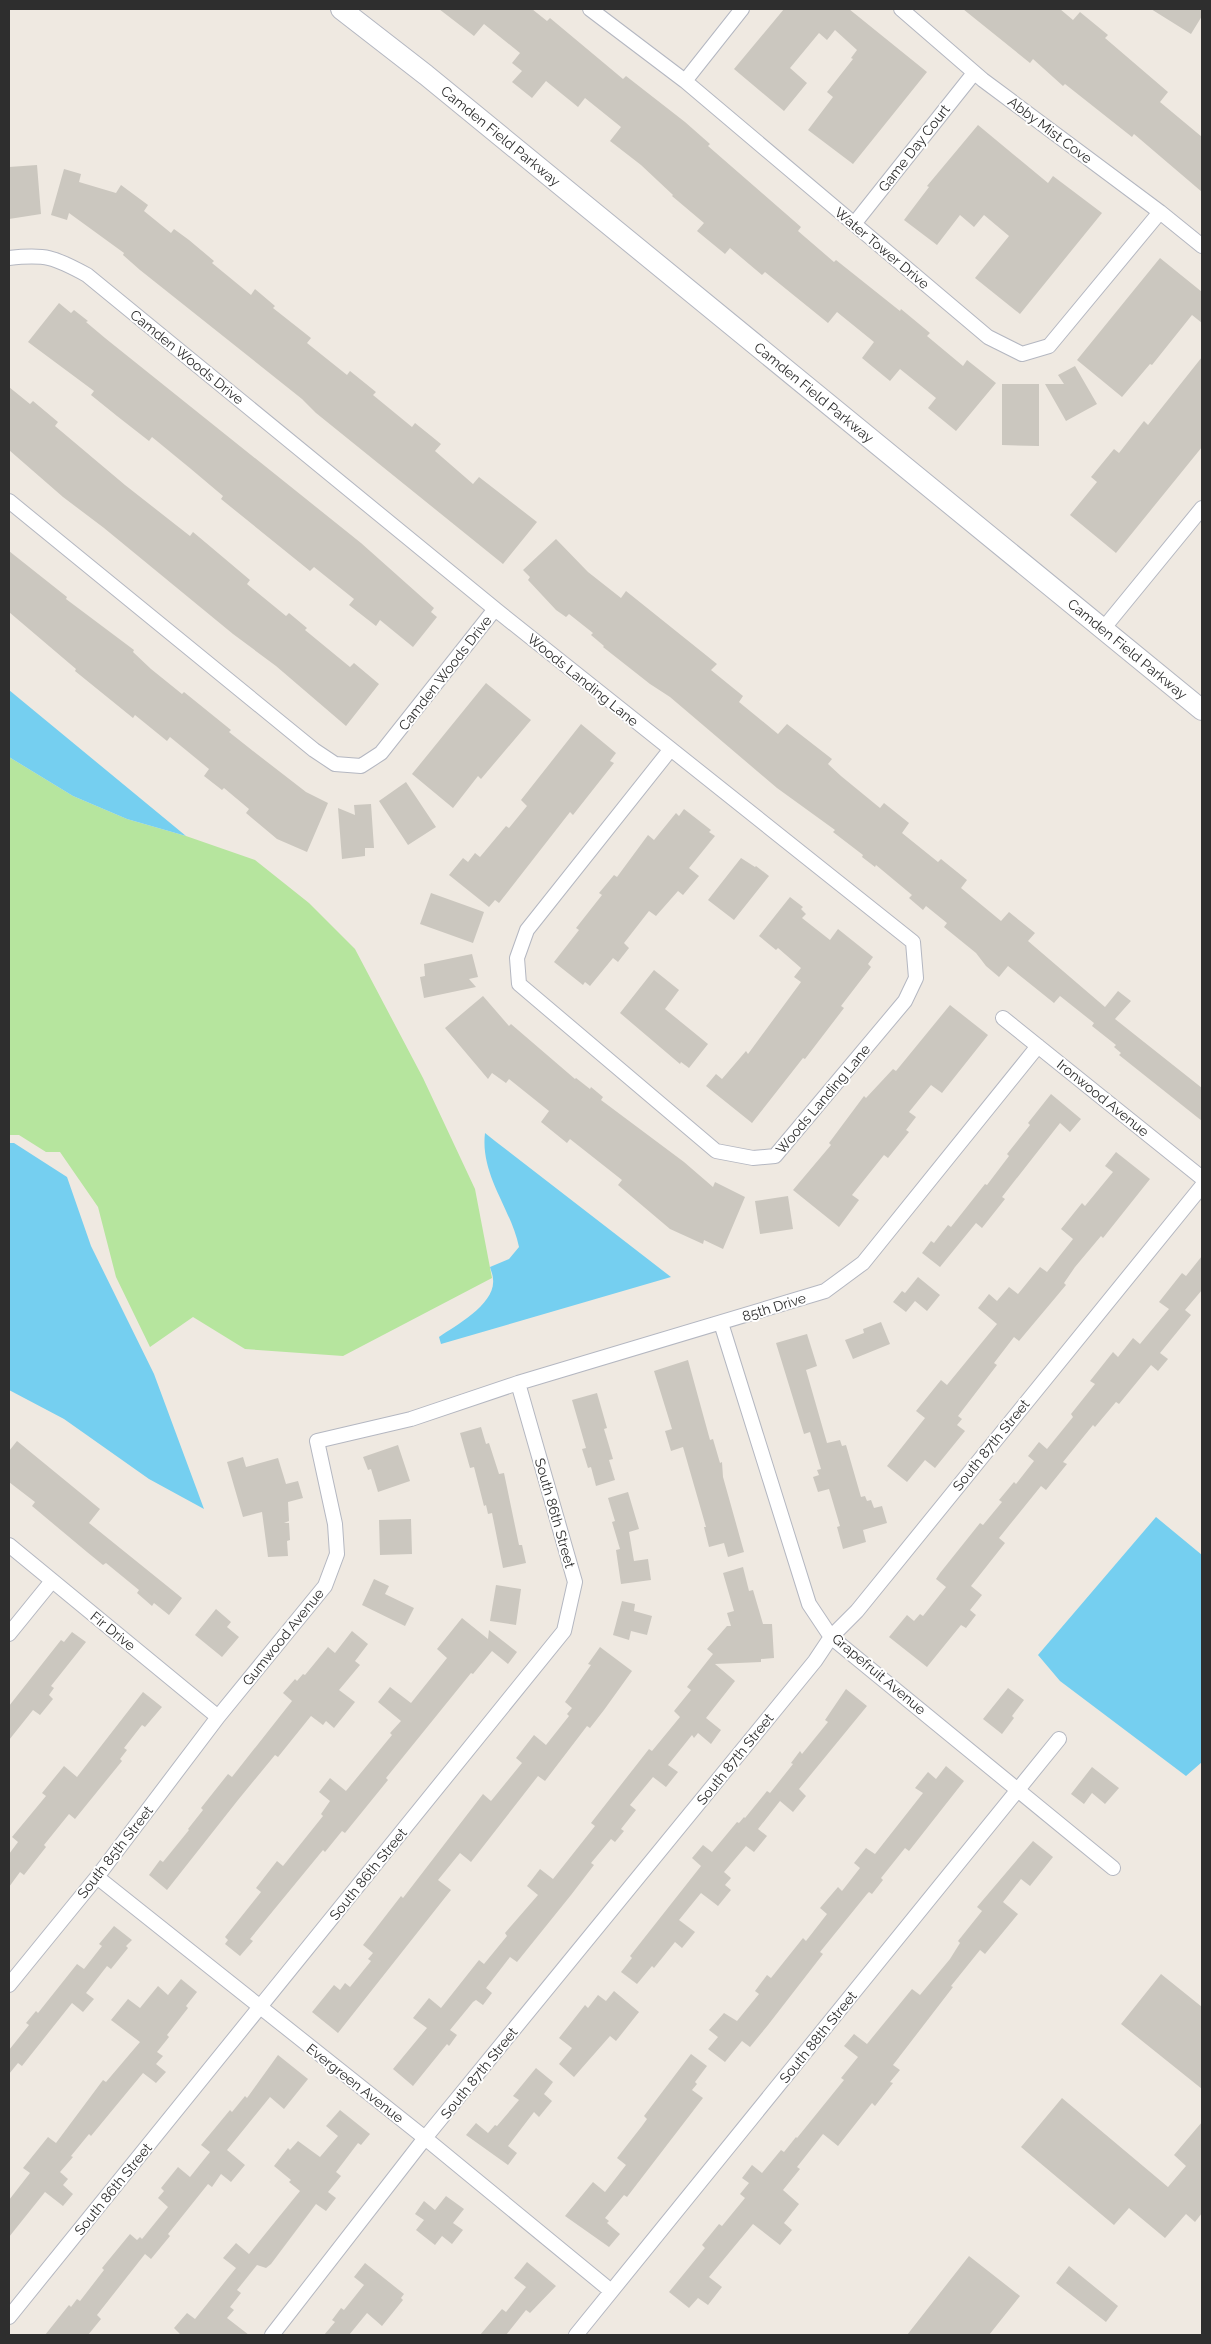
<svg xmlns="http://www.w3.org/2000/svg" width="1211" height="2344" font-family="Raleway,sans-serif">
<rect width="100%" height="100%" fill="#efe9e1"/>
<path fill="#b6e59e" d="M9 757 73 796 127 819 186 836 255 860 309 903 355 949 423 1078 475 1189 492 1278 343 1356 245 1349 193 1317 150 1347 116 1277 98 1207 60 1152H46L19 1135H9Z"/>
<path fill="#75cff0" d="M9 690 186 836 127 819 73 796 9 757Z
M485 1133 495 1141 671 1277 441 1344 439 1337C456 1325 496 1304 493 1279 493 1275 491 1271 490 1267L509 1259 519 1247C511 1208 480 1175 485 1133Z
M9 1143H14L67 1177 91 1246 154 1374 204 1509 149 1479 64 1419 9 1390Z
M1156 1517 1202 1555V1762L1186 1776 1060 1681 1038 1655Z"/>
<path fill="#cbc7bf" d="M439 9H532L547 21 550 18 623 79 626 76 685 122 710 144 708 146 801 227 798 231 834 262 836 260 900 311 901 309 930 333 927 336 963 366 967 360 996 383 956 431 928 408 936 398 900 369 890 381 862 358 874 342 837 312 828 323 765 272 762 275 730 248 725 254 697 231 704 223 672 196 673 195 641 165 610 141 621 127 585 98 578 107 546 81 532 98 512 82 522 71 512 63 520 53 484 24 474 36Z
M784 9H849L927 72 853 164 808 130 833 97 827 92 853 59 851 58 857 50 835 30 827 40 819 33 790 68 807 83 784 111 734 69Z
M963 9H1060L1073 20 1080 12 1108 35 1105 38 1168 92 1160 102 1202 137V192L1134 134 1132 137 1065 84 1063 86 1033 59 1030 63Z
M1151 9H1202V16L1191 34Z
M978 125 1048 183 1053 176 1102 213 1020 314 975 278 1009 236 984 215 974 227 960 215 937 245 904 220 929 187 927 186Z
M37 165 41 214 9 219V167Z
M64 169 81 174 79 182 116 193 121 185 148 205 144 211 171 233 174 229 189 240 214 261 212 263 251 295 255 289 275 306 273 308 311 338 307 343 347 375 350 371 376 392 373 395 412 427 415 423 441 444 435 451 473 484 479 477 537 522 503 564 316 413 302 399 140 270 123 255 124 253 69 213 67 220 51 215Z
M1160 258 1202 292V323L1192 315 1152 365 1150 364 1122 397 1077 360Z
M59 303 71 313 74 310 88 321 86 322 105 338 361 543 434 608 431 612 437 617 413 647 380 620 376 626 349 605 354 599 314 567 310 571 221 499 223 496 191 469 152 437 149 441 117 416 91 395 94 391 28 342Z
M1202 357V447L1116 553 1070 515 1097 482 1091 477 1114 449 1119 453 1144 421 1148 425Z
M1075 366 1097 404 1066 421 1045 384H1064L1058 375Z
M1002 384H1039V446L1002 445Z
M9 387 30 404 33 401 58 422 55 426 125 485 190 536 193 532 218 553 250 580 247 584 286 616 289 613 307 628 305 630 350 667 354 663 379 684 346 726 276 666 233 634 104 528 63 497 9 450Z
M556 539 588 572 621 598 626 591 717 664 711 670 743 696 739 702 778 734 787 724 832 759 828 764 841 776 880 808 884 803 909 823 902 833 938 862 941 859 967 880 961 888 1001 921 1009 912 1035 933 1028 941 1105 1007 1118 991 1131 1001 1115 1019 1202 1088V1121L1119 1055 1121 1053 1114 1047 1116 1045 1092 1026 1094 1023 1060 996 1054 1003 1008 966 999 977 986 966 976 953 944 927 947 923 926 906 923 910 909 898 912 895 876 865 875 867 862 857 863 855 833 832 835 830 777 788 670 697 650 684 603 647 604 646 591 635 593 633 569 614 566 617 556 610 528 580 530 577 523 570Z
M9 551 67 597 66 599 134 650 133 652 151 669 182 694 184 692 231 730 229 732 253 751 306 792 328 803 307 852 277 839 246 813 249 809 224 788 222 790 204 776 209 769 170 737 167 741 135 715 133 718 75 671 76 669 9 612Z
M486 683 531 720 481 779 478 776 453 808 412 774Z
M581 724 616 753 610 761 614 763 573 815 570 812 499 903 495 900 489 907 449 875 463 858 468 862 475 853 480 857 506 826 509 828 527 806 521 800Z
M406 782 436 827 408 845 379 801Z
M371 804 374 848H365V856L342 859 338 808 355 815 354 805Z
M684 809 711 830 709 832 715 836 689 868 699 876 683 895 678 891 656 916 649 911 624 943 629 948 618 962 613 958 590 986 585 982 583 985 554 962 579 930 576 928 602 895 599 893 614 875 617 877 648 835 654 840 676 813 679 816Z
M741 858 755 867 756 866 769 876 734 920 708 900Z
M431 893 484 912 473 943 420 924Z
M790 897 803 907 801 909 806 914 802 918 830 940 838 929 873 957 868 964 871 967 841 1006 844 1008 805 1059 803 1058 752 1123 706 1086 716 1074 722 1079 746 1051 748 1054 801 982 794 977 801 968 778 948 776 950 759 936Z
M472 954 478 977 469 979 476 987 424 998 420 977 425 976 424 964Z
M654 970 679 990 665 1009 708 1044 689 1068 681 1062 680 1064 620 1013Z
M483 996 509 1026 511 1024 575 1079 576 1078 590 1089 591 1087 603 1097 601 1100 684 1162 713 1187 715 1182 745 1197 723 1249 704 1240 703 1244 670 1229 618 1185 622 1180 570 1139 567 1143 541 1122 549 1111 509 1079 506 1083 492 1073 488 1079 445 1028Z
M950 1005 988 1035 942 1093 931 1085 909 1112 916 1117 906 1130 909 1132 888 1158 884 1155 852 1195 859 1200 839 1227 793 1190 831 1145 829 1143 864 1096 866 1098 893 1069 896 1071Z
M1051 1094 1081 1119 1070 1132 1060 1123 1002 1197 1005 1199 982 1228 976 1223 940 1267 922 1253 931 1241 934 1243 948 1225 951 1227 985 1184 987 1185 1009 1156 1007 1154 1030 1125 1028 1123Z
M1116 1152 1150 1179 1103 1238 1101 1236 1075 1267 1064 1283 1066 1285 1019 1341 1014 1337 994 1363 997 1365 958 1416 962 1419 957 1425 965 1431 935 1468 925 1460 907 1482 887 1466 925 1418 916 1411 941 1380 947 1385 997 1324 978 1308 989 1294 997 1301 1009 1287 1018 1294 1040 1267 1047 1272 1073 1239 1061 1229 1082 1203 1085 1206 1113 1172 1105 1166Z
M788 1196 793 1229 760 1234 755 1201Z
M1202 1256V1290L1185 1310 1191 1315 1160 1353 1168 1359 1158 1371 1151 1365 1119 1404 1116 1402 1095 1427 1093 1425 1063 1462 1067 1464 1046 1490 1041 1486 999 1538 1005 1543 971 1586 982 1595 970 1610 976 1615 966 1628 961 1625 927 1667 889 1637 907 1615 914 1621 920 1614 923 1616 946 1587 936 1579 940 1573 980 1523 983 1525 1002 1502 999 1500 1014 1482 1016 1484 1034 1461 1028 1456 1039 1442 1047 1449 1073 1417 1071 1414 1095 1384 1090 1381 1113 1352 1118 1357 1133 1338 1140 1344 1169 1309 1159 1302 1182 1273 1186 1276Z
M918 1277 940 1295 927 1311 915 1301 906 1312 893 1302 902 1291 905 1293Z
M881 1322 890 1344 853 1359 845 1340 864 1333 863 1329Z
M807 1334 817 1366 806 1370 827 1443 840 1440 842 1446 846 1445 861 1497 865 1496 867 1501 871 1500 874 1508 882 1506 887 1523 863 1530 866 1542 843 1549 837 1527 840 1526 829 1489 818 1492 813 1477 819 1475 817 1470 821 1469 810 1432 804 1434 776 1343Z
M688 1360 710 1440 713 1439 720 1463 722 1462 723 1477 744 1552 728 1557 724 1543 709 1547 704 1527H706L683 1447 671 1451 665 1431 672 1429 654 1371Z
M597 1393 607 1428 604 1429 613 1459 609 1460 615 1480 596 1486 591 1467 588 1468 582 1449 586 1448 572 1400Z
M481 1427 486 1444 489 1443 499 1474 504 1473 519 1545H522L526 1563 503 1568 492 1513 488 1514 486 1505 484 1506 474 1467 470 1468 460 1433Z
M17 1441 100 1509 89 1523 182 1598 169 1615 154 1603 152 1606 137 1593 139 1590 106 1563 103 1565 87 1552 32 1506 35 1502 9 1482V1451Z
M398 1445 410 1481 378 1492 371 1469 368 1470 363 1457Z
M243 1457 246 1467 278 1458 286 1484 298 1481 303 1498 288 1502 289 1521 284 1523H289L290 1540 287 1541 288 1556 268 1557 262 1512 243 1517 227 1462Z
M628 1492 639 1529 629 1532 634 1561 648 1559 651 1580 621 1584 616 1550 620 1549 612 1522 615 1521 608 1498Z
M411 1519 412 1554 380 1555 379 1520Z
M743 1567 749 1591 753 1590 763 1624H772L774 1658 761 1659V1662L715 1664 735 1681 706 1718 721 1730 711 1744 698 1733 694 1738 692 1735 668 1765 678 1772 666 1787 653 1777 630 1805 636 1810 621 1829 624 1831 615 1842 611 1839 591 1863 594 1865 571 1895 517 1962 510 1957 486 1988 492 1993 483 2005 476 2000 473 2002 450 2030 457 2035 449 2046 447 2044 413 2086 393 2069 427 2028 413 2018 429 1998 441 2008 479 1960 484 1964 507 1936 505 1933 538 1895 527 1886 540 1869 553 1879 595 1826 591 1823 649 1749 652 1751 680 1717 674 1711 691 1690 687 1687 713 1654 707 1649 727 1626H731L727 1613 734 1611 723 1573Z
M374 1579 389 1586 385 1594 414 1608 405 1626 362 1605Z
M496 1585 521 1589 516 1625 490 1621Z
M622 1601 635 1604 634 1611 652 1616 647 1635 631 1631 629 1640 613 1635Z
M216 1609 231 1622 227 1627 239 1637 222 1657 195 1635Z
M462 1618 488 1639 489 1630 517 1652 508 1664 492 1651 473 1674 471 1673 386 1778 388 1780 345 1833 342 1831 325 1852 323 1850 250 1939 253 1941 240 1956 225 1944 228 1940 225 1937 261 1892 256 1888 277 1861 283 1866 323 1816 321 1814 330 1801 319 1792 330 1778 346 1791 392 1735 390 1733 401 1721 378 1702 390 1687 411 1703 447 1658 437 1649Z
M352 1631 368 1644 355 1661 360 1665 339 1690 355 1702 334 1728 326 1721 323 1725 311 1716 278 1757 275 1755 238 1800 167 1890 149 1875 160 1860 163 1862 189 1830 188 1829 203 1810 201 1808 228 1774 232 1777 292 1701 283 1693 295 1679 297 1681 303 1674 305 1675 328 1647 335 1653Z
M72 1632 86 1642 51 1686 54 1688 49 1695 53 1699 40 1715 33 1710 9 1740V1706L61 1640 64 1642Z
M600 1647 632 1671 604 1710 590 1728 587 1726 545 1781 538 1776 471 1862 460 1853 438 1880 451 1890 338 2033 312 2012 334 1985 340 1990 345 1983 350 1987 371 1961 368 1959 373 1953 363 1945 401 1896 403 1898 483 1794 491 1801 522 1763 516 1758 534 1735 546 1745 569 1716 567 1714 572 1708 565 1702 591 1665 588 1664Z
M1008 1688 1024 1700 1012 1716 1014 1718 1002 1734 983 1719Z
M846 1689 867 1706 799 1789 806 1796 793 1812 780 1801 758 1829 767 1836 754 1852 746 1846 724 1872 731 1878 725 1885 731 1890 718 1906 701 1893 679 1920 695 1932 682 1948 675 1942 654 1968 652 1966 637 1984 621 1972 632 1958 630 1956 701 1866 692 1858 703 1845 712 1852 737 1822 739 1823 744 1817 745 1818 767 1791 770 1793 793 1764 791 1763 800 1751 802 1754 828 1722 825 1720Z
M143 1692 162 1707 145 1727 142 1725 124 1748 127 1750 120 1759 122 1761 75 1819 69 1814 44 1845 46 1847 24 1875 20 1872 9 1887V1854L18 1842 12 1837 46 1796 42 1793 64 1766 77 1777Z
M946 1766 964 1781 909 1851 905 1848 881 1878 883 1880 872 1894 869 1892 867 1894 820 1952 823 1954 768 2025 750 2047 742 2041 725 2062 708 2049 718 2037 709 2030 724 2013 737 2021 759 1994 755 1991 767 1975 771 1978 803 1938 806 1941 827 1914 820 1908 838 1887 842 1891 860 1868 854 1863 866 1848 875 1854 923 1793 915 1788 928 1772 936 1779Z
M1092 1767 1119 1788 1105 1804 1092 1793 1084 1804 1071 1794Z
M1033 1841 1053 1857 1030 1886 1021 1879 1003 1902 1018 1914 985 1954 980 1950 951 1986 953 1987 893 2065 900 2070 890 2082 893 2083 875 2106 872 2103 838 2146 823 2134 797 2167 800 2169 783 2190 799 2204 784 2223 792 2230 780 2245 753 2224 709 2277 722 2287 708 2305 698 2298 689 2308 669 2292 705 2248 702 2245 719 2224 722 2226 745 2198 740 2194 749 2183 742 2178 752 2165 762 2173 781 2150 784 2152 796 2137 797 2138 844 2080 841 2078 858 2057 844 2046 854 2034 867 2044 912 1989 920 1995 950 1959 960 1943 958 1941 982 1911 977 1907Z
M114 1926 132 1940 126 1946 128 1948 111 1969 107 1966 86 1993 94 1999 83 2012 72 2003 22 2066 18 2063 9 2074V2050L29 2025 26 2023 36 2011 38 2013 77 1964 84 1969 102 1946 99 1944Z
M1161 1974 1202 2007V2089L1121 2024Z
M181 1979 197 1992 186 2006 188 2008 167 2035 169 2037 157 2052 163 2056 156 2064 166 2072 156 2083 143 2073 91 2136 89 2134 71 2156 73 2157 60 2172 68 2179 63 2185 73 2194 63 2206 45 2192 9 2237V2200L30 2173 23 2168 48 2137 56 2143 103 2080 106 2082 140 2042 111 2020 128 1999 140 2008 158 1986 168 1995Z
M614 1991 639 2012 616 2041 610 2036 574 2077 559 2064 572 2048 559 2038 585 2005 588 2008 598 1995 606 2001Z
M691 2054 707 2066 695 2082 697 2084 692 2090 703 2098 627 2197 624 2195 605 2218 609 2221 607 2223 620 2234 609 2247 565 2216 593 2182 605 2192 626 2165 617 2158 642 2126 647 2119 644 2116Z
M278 2055 308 2079 284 2109 270 2097 227 2150 245 2165 231 2182 221 2174 212 2187 208 2184 168 2234 170 2236 151 2259 145 2254 97 2315 101 2319 88 2335H45L69 2305 71 2307 77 2299 80 2301 104 2270 102 2268 130 2234 137 2240 140 2237 142 2239 168 2207 158 2198 164 2191 161 2188 178 2167 190 2177 210 2152 201 2145 230 2110 232 2112 245 2096 247 2098Z
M536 2068 553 2082 544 2094 552 2101 539 2117 534 2112 508 2146 517 2153 508 2165 466 2135 476 2123 488 2133 495 2125 497 2126 519 2100 513 2096Z
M1062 2098 1168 2187 1186 2166 1174 2155 1202 2122V2213L1195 2222 1186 2214 1165 2238 1129 2208 1114 2225 1021 2147Z
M340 2110 370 2134 361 2145 358 2143 336 2172 341 2176 328 2192 336 2198 326 2211 316 2204 271 2264 266 2268 257 2265 237 2290 241 2293 230 2307 234 2310 227 2318 249 2335H181L174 2328 187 2313 195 2319 236 2268 223 2258 236 2243 249 2254 300 2191 289 2182 291 2180 274 2166 288 2148 290 2150 298 2141 320 2157 338 2136 326 2126Z
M446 2196 464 2209 453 2223 463 2230 452 2244 442 2236 435 2245 416 2230 424 2220 415 2214 424 2201 435 2210Z
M969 2256 1020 2296 989 2335H907Z
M527 2262 556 2286 530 2313 526 2310 506 2335H480L502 2309 506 2312 526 2287 514 2278Z
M365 2263 404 2294 401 2298 403 2300 382 2326 367 2313 349 2335H324L335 2322 332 2320 341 2308 344 2310 364 2285 354 2277Z
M1069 2266 1118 2306 1106 2322 1056 2283Z"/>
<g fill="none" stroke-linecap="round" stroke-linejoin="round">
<defs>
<path id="street" d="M590 9 685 81 988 337 1022 354 1049 346 1160 212
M901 9 983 80 1160 212 1202 246
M685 81 742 9
M854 224 974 73
M9 258C46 254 54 257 87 275L495 609 381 753 361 766 335 764 314 750 9 501
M495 609 913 942 916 978 905 1001 775 1156 753 1158 716 1151 519 984 517 958 527 930 670 750
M1103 629 1202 508
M1003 1018 1202 1178
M721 1323 809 1604 831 1637 1113 1868
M9 1545 218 1717
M9 1634 52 1581
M97 1877 425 2138 611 2291
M9 1985 97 1877 218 1717 325 1586 337 1554 335 1524 317 1441 411 1419 518 1383 825 1291 863 1263 1038 1046
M9 2317 564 1631 575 1582 518 1383
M272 2335 425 2138 815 1661 831 1637 857 1611 1202 1186
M576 2335 1059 1739"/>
<g id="secondary">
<path id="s1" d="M341 9 426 75 1202 710"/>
</g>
</defs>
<use href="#street" stroke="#b4b7c1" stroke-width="16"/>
<use href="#secondary" stroke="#b4b7c1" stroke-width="22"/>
<use href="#street" stroke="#fff" stroke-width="14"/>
<use href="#secondary" stroke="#fff" stroke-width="20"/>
</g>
<g text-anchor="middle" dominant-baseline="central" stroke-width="4" stroke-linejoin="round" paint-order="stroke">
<g font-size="14" fill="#2e2e2e" stroke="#fff">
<text transform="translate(1050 130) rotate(37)">Abby Mist Cove</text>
<text stroke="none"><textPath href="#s1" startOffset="204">Camden Field Parkway</textPath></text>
<text transform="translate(914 148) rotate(-52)">Game Day Court</text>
<text transform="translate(882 248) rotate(40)">Water Tower Drive</text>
<text transform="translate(187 357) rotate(39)">Camden Woods Drive</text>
<text stroke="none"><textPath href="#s1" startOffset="609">Camden Field Parkway</textPath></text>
<text stroke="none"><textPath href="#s1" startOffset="1014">Camden Field Parkway</textPath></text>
<text transform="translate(445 673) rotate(-52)">Camden Woods Drive</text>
<text transform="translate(583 680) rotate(39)">Woods Landing Lane</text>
<text transform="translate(1103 1098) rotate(39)">Ironwood Avenue</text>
<text transform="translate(823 1099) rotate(-50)">Woods Landing Lane</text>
<text transform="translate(774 1307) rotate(-17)">85th Drive</text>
<text transform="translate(991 1445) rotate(-51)">South 87th Street</text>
<text transform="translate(555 1513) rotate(74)">South 86th Street</text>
<text transform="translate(113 1631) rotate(39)">Fir Drive</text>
<text transform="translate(283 1637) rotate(-51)">Gumwood Avenue</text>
<text transform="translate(879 1674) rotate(40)">Grapefruit Avenue</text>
<text transform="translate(735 1759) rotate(-51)">South 87th Street</text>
<text transform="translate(115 1852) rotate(-52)">South 85th Street</text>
<text transform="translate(368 1874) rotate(-51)">South 86th Street</text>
<text transform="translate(818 2037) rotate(-51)">South 88th Street</text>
<text transform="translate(479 2073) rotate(-51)">South 87th Street</text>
<text transform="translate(355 2083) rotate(38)">Evergreen Avenue</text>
<text transform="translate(113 2189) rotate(-51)">South 86th Street</text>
</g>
</g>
<rect width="1211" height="2344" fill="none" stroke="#2e2e2e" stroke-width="20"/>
</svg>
